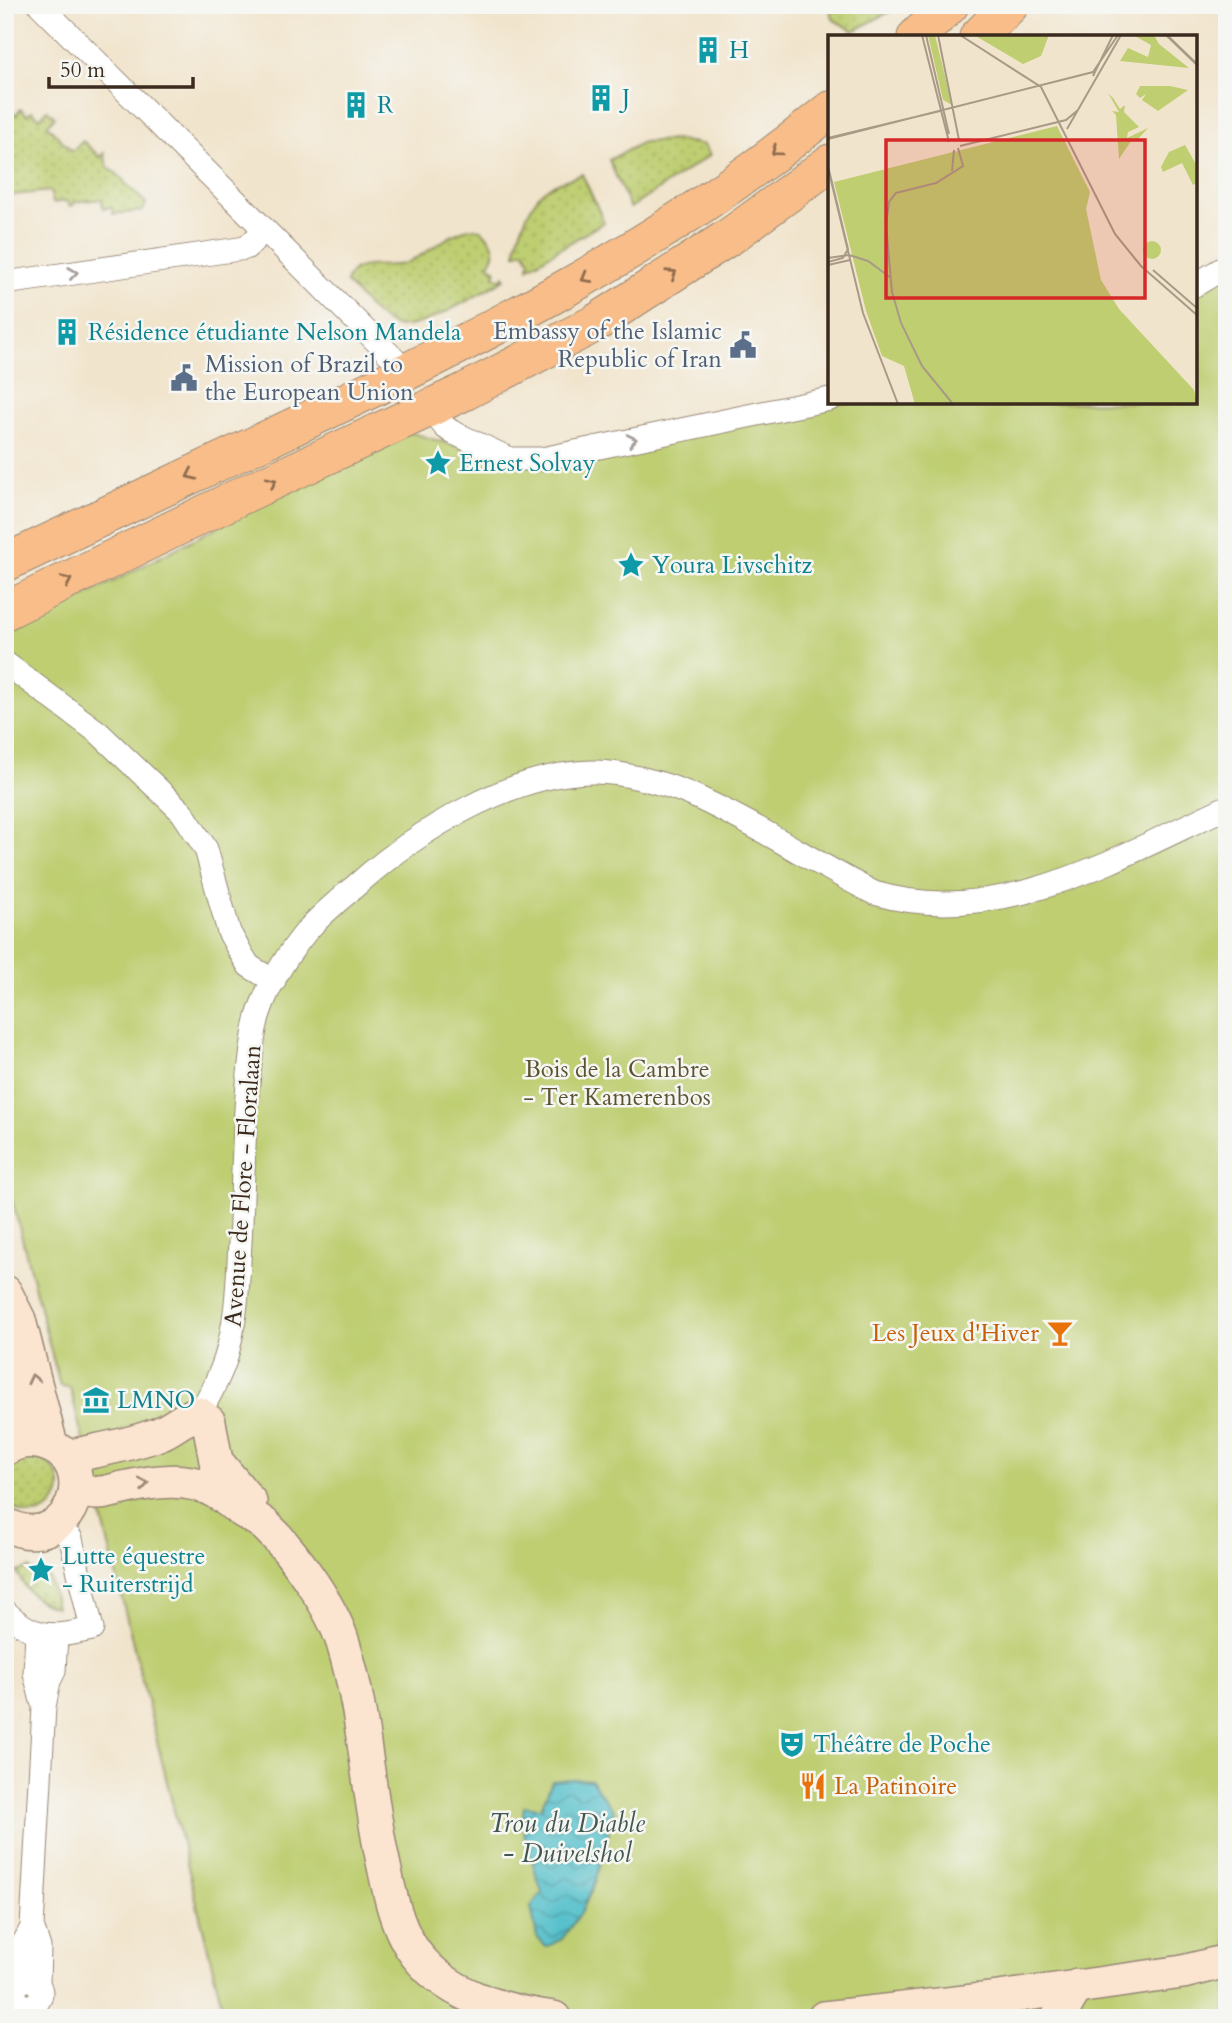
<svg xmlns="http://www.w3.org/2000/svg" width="1232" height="2023" font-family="Cardo,serif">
<defs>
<pattern id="grass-dots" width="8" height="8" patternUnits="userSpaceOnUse" patternTransform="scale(1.75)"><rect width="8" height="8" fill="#bece71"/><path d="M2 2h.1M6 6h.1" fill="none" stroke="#a4b161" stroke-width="1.8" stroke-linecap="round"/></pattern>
<pattern id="water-waves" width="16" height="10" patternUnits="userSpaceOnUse" patternTransform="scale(1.75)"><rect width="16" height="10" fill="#52bfcb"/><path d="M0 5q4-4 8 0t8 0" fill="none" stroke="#459ba4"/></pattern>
</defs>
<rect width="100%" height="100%" fill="#f6f6f2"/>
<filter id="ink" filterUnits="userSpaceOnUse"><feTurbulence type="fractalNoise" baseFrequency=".0143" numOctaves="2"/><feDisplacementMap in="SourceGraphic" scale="14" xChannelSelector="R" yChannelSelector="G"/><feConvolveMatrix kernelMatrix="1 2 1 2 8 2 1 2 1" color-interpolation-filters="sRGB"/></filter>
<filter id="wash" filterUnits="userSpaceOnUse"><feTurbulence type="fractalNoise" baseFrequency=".00686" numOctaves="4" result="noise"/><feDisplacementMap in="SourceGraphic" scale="28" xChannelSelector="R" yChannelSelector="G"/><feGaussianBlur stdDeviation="1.57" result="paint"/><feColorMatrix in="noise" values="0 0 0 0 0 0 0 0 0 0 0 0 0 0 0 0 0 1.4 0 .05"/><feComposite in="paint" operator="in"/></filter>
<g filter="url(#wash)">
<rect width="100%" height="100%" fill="#f1e4cc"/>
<path fill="url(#grass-dots)" stroke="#7c7c48" stroke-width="2" d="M828 5H895L889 12 854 31 834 20Z
M5 106 15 115 21 109 27 115 32 111 40 118 47 110 55 117 47 125 72 151 83 141 100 157 104 153 107 166 124 180V182L146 203 143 211 113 214 112 207 103 209 102 199 74 202V205L69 206 68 201 53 203 50 191 5 196Z
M677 140 704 145 710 155 630 208 609 160 643 142Z
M582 174 604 222 529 267 530 260 524 250 516 254C515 238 532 198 546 189 556 182 571 179 582 174Z
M475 228C485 230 496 244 494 255 493 259 490 262 488 265L496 270 494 276 502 280 504 276 505 279C482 292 419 332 396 326 376 320 360 296 346 283 352 257 384 269 403 264 428 256 449 230 475 228Z
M4 1486a28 28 0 1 1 56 0a28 28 0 1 1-56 0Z
M30 1568 34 1580 49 1577 56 1607C36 1603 25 1590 17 1572Z"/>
<path fill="#bece71" stroke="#7c7c48" stroke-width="2" d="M1227 269V2018H225L70 1387 60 1386 5 1172V638L402 430 493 457 542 464 843 403 1195 402V288Z"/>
<path fill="url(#water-waves)" stroke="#467474" stroke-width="2" d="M573 1779 591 1780 614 1811 596 1880 582 1911 562 1939 546 1947 537 1937 531 1907 542 1893C535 1863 518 1837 524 1806L541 1808 552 1781Z"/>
</g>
<g filter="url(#ink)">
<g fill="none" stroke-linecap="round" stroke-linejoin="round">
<defs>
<path id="street" d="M40 5 408 373
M5 283 246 248 265 230
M1195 285 1227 266
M430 408 445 427 452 432 510 459H542L830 399
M5 663 99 733 182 812 206 849 229 932 239 950 249 966 274 981
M199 1414C210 1395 220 1377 226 1357 237 1320 238 1280 240 1242 244 1172 243 1099 255 1029 261 996 284 959 305 933 321 914 342 898 360 882 419 830 510 774 591 772 621 771 664 783 692 795 755 823 813 862 874 893 998 930 1118 857 1227 807
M5 1611C35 1641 55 1637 92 1629L71 1539 56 1525
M37 1632 35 1673 42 1701
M15 1993a13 13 0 1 1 26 0a13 13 0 1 1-26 0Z
M20 1983 22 1946 32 1927
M38 1984 39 1947 32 1927 44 1707 49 1681 54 1671 56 1636"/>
<path id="secondary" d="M5 1292 19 1320 51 1445
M5 1365 15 1413 12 1444
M5 1449C16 1442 29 1440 42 1443 106 1459 71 1560 5 1524
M66 1457C97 1450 127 1446 156 1435 172 1430 182 1417 199 1414L209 1422 216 1461 250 1502
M77 1489C83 1491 91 1493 98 1493 106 1493 115 1490 123 1488 154 1481 187 1476 216 1492 224 1497 231 1503 238 1508 246 1514 257 1518 265 1525 293 1551 332 1607 343 1643 364 1711 367 1783 381 1852 388 1884 393 1919 411 1947 442 1995 502 2011 554 2018
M824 2018 991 1999 1183 1972 1227 1961
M1058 2018 1077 1986"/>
<path id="primary" d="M916 37 950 5
M978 37 1010 5
M5 563C101 518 197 472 293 427 482 337 667 244 830 110
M5 611 249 492 464 392 594 324 732 235 830 163"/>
</defs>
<use href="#street" stroke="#968775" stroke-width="25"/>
<use href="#secondary" stroke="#968775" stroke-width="36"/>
<use href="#primary" stroke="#968775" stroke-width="39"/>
<use href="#street" stroke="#fff" stroke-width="23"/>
<use href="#secondary" stroke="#fce5d0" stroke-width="33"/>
<use href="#primary" stroke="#f8bd89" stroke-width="37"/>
</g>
<defs><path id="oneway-chevron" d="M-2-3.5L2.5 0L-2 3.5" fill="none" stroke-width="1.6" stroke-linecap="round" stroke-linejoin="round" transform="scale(1.75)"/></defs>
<g stroke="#906c4e">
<use href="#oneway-chevron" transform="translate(776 151) rotate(144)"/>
<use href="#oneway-chevron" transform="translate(672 274) rotate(-33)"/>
<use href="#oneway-chevron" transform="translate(586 278) rotate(150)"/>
<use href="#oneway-chevron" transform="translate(191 475) rotate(155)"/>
<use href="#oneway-chevron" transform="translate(272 482) rotate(-25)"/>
<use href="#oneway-chevron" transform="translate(67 581) rotate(-25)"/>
</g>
<g stroke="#a79f9a">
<use href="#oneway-chevron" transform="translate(73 273) rotate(-8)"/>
<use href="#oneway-chevron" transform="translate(632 440) rotate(-12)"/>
</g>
<g stroke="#9c8877">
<use href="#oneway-chevron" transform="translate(33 1379) rotate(-103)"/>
<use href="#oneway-chevron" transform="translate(144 1484) rotate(-11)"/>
</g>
</g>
<defs>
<symbol id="building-bare" viewBox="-9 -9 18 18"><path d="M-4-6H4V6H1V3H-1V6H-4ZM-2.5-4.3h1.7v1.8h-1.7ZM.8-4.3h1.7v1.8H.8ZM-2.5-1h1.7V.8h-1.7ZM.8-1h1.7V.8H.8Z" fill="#0f9aa8" stroke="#f6f6f2" stroke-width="2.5" paint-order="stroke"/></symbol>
<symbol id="civic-bare" viewBox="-9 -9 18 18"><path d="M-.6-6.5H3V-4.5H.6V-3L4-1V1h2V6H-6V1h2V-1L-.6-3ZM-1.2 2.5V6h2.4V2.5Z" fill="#5c6f8a" stroke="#f6f6f2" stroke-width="2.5" paint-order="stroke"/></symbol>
<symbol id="sight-bare" viewBox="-9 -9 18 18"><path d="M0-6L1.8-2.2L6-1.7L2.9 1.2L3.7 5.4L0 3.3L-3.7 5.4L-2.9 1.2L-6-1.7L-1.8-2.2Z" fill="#0f9aa8" stroke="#f6f6f2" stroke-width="2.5" paint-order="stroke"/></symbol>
<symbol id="bar-bare" viewBox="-9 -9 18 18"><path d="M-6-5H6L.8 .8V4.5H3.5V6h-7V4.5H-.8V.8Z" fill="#e8710a" stroke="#f6f6f2" stroke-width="2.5" paint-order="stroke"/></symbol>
<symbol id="museum-bare" viewBox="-9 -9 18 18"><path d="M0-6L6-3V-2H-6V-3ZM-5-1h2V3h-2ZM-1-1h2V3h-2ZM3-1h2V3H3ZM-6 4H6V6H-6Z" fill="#0f9aa8" stroke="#f6f6f2" stroke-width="2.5" paint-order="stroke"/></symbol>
<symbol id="theatre-bare" viewBox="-9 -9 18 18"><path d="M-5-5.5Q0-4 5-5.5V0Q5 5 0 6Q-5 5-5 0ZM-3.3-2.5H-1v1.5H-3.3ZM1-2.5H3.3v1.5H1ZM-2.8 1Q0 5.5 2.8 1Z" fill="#0f9aa8" stroke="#f6f6f2" stroke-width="2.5" paint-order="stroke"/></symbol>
<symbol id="restaurant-bare" viewBox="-9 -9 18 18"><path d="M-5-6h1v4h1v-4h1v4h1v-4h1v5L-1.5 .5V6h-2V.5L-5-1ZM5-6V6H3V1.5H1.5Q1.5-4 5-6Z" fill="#e8710a" stroke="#f6f6f2" stroke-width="2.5" paint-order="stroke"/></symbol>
</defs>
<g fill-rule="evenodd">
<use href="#building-bare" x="689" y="31" width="38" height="38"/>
<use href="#building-bare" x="582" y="79" width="38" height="38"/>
<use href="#building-bare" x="337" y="86" width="38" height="38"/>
<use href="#building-bare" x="48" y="313" width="38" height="38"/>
<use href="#civic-bare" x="724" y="326" width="38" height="38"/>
<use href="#civic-bare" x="165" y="359" width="38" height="38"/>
<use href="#sight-bare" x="419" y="444" width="38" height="38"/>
<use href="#sight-bare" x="612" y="546" width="38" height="38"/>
<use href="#bar-bare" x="1041" y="1314" width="38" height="38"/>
<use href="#museum-bare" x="77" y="1381" width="38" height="38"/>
<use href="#sight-bare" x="22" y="1551" width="38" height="38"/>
<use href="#theatre-bare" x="773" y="1725" width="38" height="38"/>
<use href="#restaurant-bare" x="794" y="1767" width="38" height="38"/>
</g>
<g text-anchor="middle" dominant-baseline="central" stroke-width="5" stroke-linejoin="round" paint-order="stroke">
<g font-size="24" fill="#0d838f" stroke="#f6f6f2" text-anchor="start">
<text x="729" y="50">H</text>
<text x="622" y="98">J</text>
<text x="377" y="105">R</text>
<text x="88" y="332">Résidence étudiante Nelson Mandela</text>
<text x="459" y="463">Ernest Solvay</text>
<text x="652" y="565">Youra Livschitz</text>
<text x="117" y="1400">LMNO</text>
<text x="62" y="1556">Lutte équestre<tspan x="62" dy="28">- Ruiterstrijd</tspan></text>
<text x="813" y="1744">Théâtre de Poche</text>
</g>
<g font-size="24" fill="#4e5e75" stroke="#f6f6f2" text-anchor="end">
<text x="722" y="331">Embassy of the Islamic<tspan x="722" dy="28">Republic of Iran</tspan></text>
<text x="205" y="364" text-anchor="start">Mission of Brazil to<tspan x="205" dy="28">the European Union</tspan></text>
</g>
<g font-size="24" fill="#5c5333" stroke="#f6f6f2">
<text x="617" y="1069">Bois de la Cambre<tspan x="617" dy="28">- Ter Kamerenbos</tspan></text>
</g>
<g font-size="24" fill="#3b2a1e" stroke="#f6f6f2">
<text transform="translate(243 1186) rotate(-86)">Avenue de Flore - Floralaan</text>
</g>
<g font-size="24" fill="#c56008" stroke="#f6f6f2" text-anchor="end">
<text x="1039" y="1333">Les Jeux d'Hiver</text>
<text x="834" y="1786" text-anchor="start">La Patinoire</text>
</g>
<g font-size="26" font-style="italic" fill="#425752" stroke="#f6f6f2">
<text x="567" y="1823">Trou du Diable<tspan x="567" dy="30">- Duivelshol</tspan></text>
</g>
</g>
<g transform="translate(828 35)">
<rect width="369" height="369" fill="#f1e4cc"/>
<path d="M326 0 331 9 361 33 292 26 300 13 320 22 323 10 307 1ZM312 51H342L360 55 330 76 314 65 318 59 312 63 308 59ZM280 58 285 63 292 74 297 70 296 77 311 92 300 97 299 103 320 93 309 105 305 103 291 124 288 80 284 76 291 77ZM357 110 369 131V148L365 150 354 128 335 137 333 132 341 117ZM315 215a9 9 0 1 1 18 0a9 9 0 1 1-18 0Z" fill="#bece71"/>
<path d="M100 0H107L124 70 115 65ZM146 0H221L213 21 195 29ZM229 91 262 157 258 174 273 245 291 274 366 355 369 369H87L76 331 54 321 38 276 6 147Z" fill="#bece71"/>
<path fill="none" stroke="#a89a86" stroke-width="2" d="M94 0 121 107M98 0 121 99M110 0 131 105M132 0 213 52 287 199 313 231 370 281M338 0 370 31M339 0 370 30M265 41 285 0M239 94 293 0M0 103 112 76M0 104 265 37 290 0M132 111 238 85 250 75M0 131 20 214 15 223 0 227M0 133 35 278 70 369M124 136 126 115M21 220 40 226 63 243M0 223 21 220M0 230 22 225M325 235 370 274M125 369 94 331 73 288 64 257 58 190 61 167 68 158 108 148 135 131 130 113"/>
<path fill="#d62828" fill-opacity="0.15" stroke="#d62828" stroke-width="3.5" d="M58 105H317V263H58Z"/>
<rect width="369" height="369" fill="none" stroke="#3b2a1e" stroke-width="3.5"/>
</g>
<rect width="1232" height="2023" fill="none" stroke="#f6f6f2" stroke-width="28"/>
<path d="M49 77v10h144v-10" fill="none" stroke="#3b2a1e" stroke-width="3.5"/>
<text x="60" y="77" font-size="21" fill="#3b2a1e" stroke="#f6f6f2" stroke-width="5" paint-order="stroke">50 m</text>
</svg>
